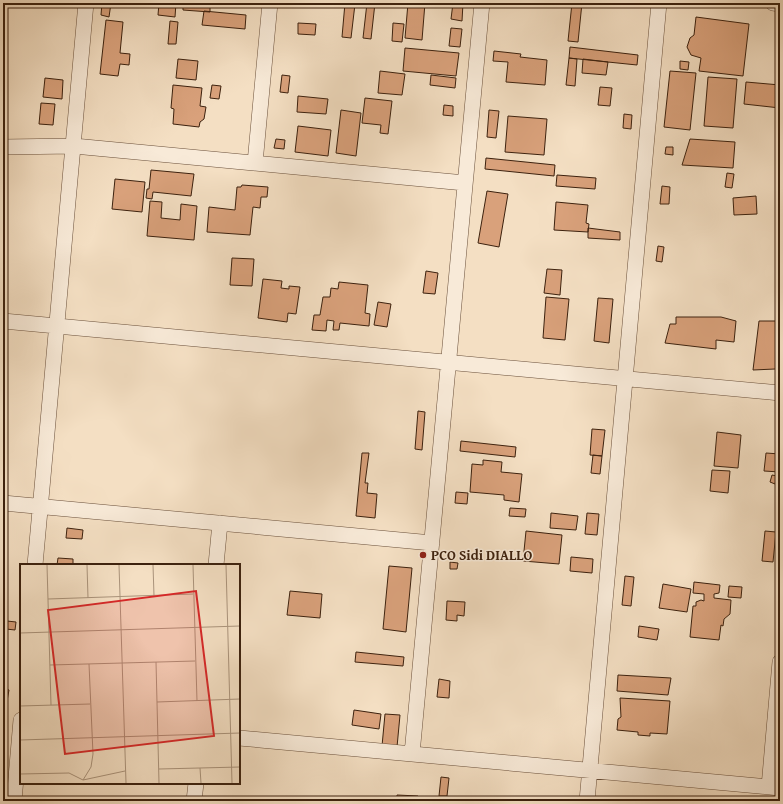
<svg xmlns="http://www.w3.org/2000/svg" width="783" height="804" font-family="'Gentium Book Plus',serif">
<rect width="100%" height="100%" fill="#f4dfc3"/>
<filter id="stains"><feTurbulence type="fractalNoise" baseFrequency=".005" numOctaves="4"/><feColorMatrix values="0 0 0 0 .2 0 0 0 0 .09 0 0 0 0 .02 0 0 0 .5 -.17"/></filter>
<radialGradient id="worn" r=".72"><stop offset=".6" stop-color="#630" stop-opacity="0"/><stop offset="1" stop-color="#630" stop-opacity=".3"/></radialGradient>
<path fill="#d9a17b" stroke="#3c210e" d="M102 3H111L109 17 101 15Z
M159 3H176L175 17 158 15Z
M183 3H210V12L183 10Z
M287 3H295V6H286Z
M345 3 355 4 351 38 342 37Z
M367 3H375L371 39 363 38Z
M408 3H425L422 40 405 38Z
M453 3H463L462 21 451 19Z
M572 3H582L578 42 568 41Z
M204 11 246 15 245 29 202 25Z
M696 17 749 24 743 76 699 71 701 58 691 55 687 47 690 38 694 35Z
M106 20 123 22 120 53 130 54 129 65 120 64 118 76 100 74Z
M170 21 178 22 176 44H168Z
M298 23 316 24 315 35 298 34Z
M393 23 404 24 402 42 392 41Z
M451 28 462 29 460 47 449 46Z
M570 47 638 55 637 65 569 58Z
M405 48 459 53 456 76 403 71Z
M494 51 521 54 520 57 547 60 545 85 506 82 508 62 493 61Z
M569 58 577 59 575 86 566 85Z
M178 59 198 61 196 80 176 78Z
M583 59 608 62 606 75 582 73Z
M680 61 689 62 688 70 680 69Z
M380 71 405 74 402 95 378 93Z
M670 71 696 73 690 130 664 127Z
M282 75 290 76 288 93 280 92Z
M431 75 456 78 455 88 430 85Z
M708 77 737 79 733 128 704 126Z
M45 78 63 80 62 99 43 97Z
M746 82 780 85V108L744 104Z
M173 85 202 88 200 106 206 107 204 119 200 122 199 127 173 124 174 109 171 108Z
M212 85 221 86 219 99 210 98Z
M600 87 612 88 610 106 598 105Z
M298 96 328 99 326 114 297 112Z
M365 98 392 101 388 134 380 133 381 125 362 123Z
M41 103 55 104 53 125 39 124Z
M444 105 453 106V116L443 115Z
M341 110 361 113 356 156 336 153Z
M489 110 499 111 496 138 487 137Z
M624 114 632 115 631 129 623 128Z
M508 116 547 119 544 155 505 152Z
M298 126 331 130 328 156 295 152Z
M276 139 285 140 284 149 274 148Z
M690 139 735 142 733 168 682 165Z
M666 147H673V155L665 154Z
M486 158 555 165 554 176 485 169Z
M151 170 194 174 191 196 153 192 152 199 146 198 147 189H149Z
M727 173 734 174 732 188 725 187Z
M557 175 596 178 595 189 556 186Z
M115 179 145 182 142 212 112 209Z
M242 185 268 187 267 197H261L260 208 253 207 250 235 207 232 209 207 235 210 237 187H241Z
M662 186 670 187 669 204H660Z
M487 191 508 194 499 247 478 243Z
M756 196 757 214 734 215 733 198Z
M150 201 162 202 161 218 180 220 181 204 197 206 194 240 147 236Z
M556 202 588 205 586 223 589 224 588 232 554 230Z
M588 228 620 232V240L588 238Z
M658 246 664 247 662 262 656 261Z
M232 258 254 259 252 286 230 285Z
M547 269 562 270 560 295 544 293Z
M426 271 438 273 435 294 423 293Z
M263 279 282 281 281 288 289 289V286L300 287 296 314 288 313 287 322 258 318Z
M339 282 368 285 365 313 370 314 369 326 340 323 339 330H333L334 321 327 320 326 331 312 330 314 315H320L323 297H330L331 288 338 289Z
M546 297 569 299 565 340 543 338Z
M598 298 613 299 609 343 594 341Z
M378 302 391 304 387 327 374 325Z
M676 317H721L736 321 734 342 716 340V349L665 343 670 324H676Z
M759 321H780V366L775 369 753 370Z
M418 411 425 412 422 450 415 449Z
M592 429 605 430 602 456 590 455Z
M717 432 741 435 738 468 714 466Z
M461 441 516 447 515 457 460 451Z
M362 453H369L365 483H368L367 493 377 494 375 518 356 516Z
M766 453 780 454V472L764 471Z
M593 455 602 456 600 474 591 473Z
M483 460 502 462 501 472 522 474 519 502 504 500V495L470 492 472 464 483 465Z
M712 470 730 471 728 493 710 491Z
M772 475 777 476 775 484 770 482Z
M456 492 468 493 467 504 455 503Z
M510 508 526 509 525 517 509 516Z
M551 513 578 516 576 530 550 528Z
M587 513 599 514 597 535 585 534Z
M67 528 83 530 82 539 66 538Z
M526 531 562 535 559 564 523 561Z
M765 531 776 532 773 562 762 561Z
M571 557 593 559 592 573 570 571Z
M58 558 73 559V565H57Z
M450 562 458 563 457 569H450Z
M389 566 412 568 406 632 383 629Z
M625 576 634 577 631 606 622 605Z
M694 582 720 585 719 593 714 594V598L731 600 730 614 724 619 723 626 721 625 719 640 690 637 693 606H696V602L701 600 704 601V594L693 593Z
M663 584 691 589 687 612 659 608Z
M729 586 742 587 741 598 728 597Z
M290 591 322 594 320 618 287 615Z
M447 601 465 602 464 616 457 615V621L446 620Z
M7 621 16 622 15 630 6 629Z
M639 626 659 629 657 640 638 637Z
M356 652 404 657 403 666 355 662Z
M618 675 671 678 668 695 617 691Z
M439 679 450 681 449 698 437 697Z
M3 688 9 690 7 701 3 700Z
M620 698 670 701 667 734 650 733V736L638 735V732L617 730 618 719 621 717Z
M354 710 381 714 379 729 352 725Z
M385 714 400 715 397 747 382 746Z
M441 777 449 778 447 796H439Z
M397 795 418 796V801H397Z"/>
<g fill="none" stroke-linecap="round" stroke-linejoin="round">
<defs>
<path id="minor" d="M773 3 780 4
M3 147 74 146 465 183
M255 163 270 3
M3 321 780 393
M3 503 432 543
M35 565 86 3
M216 565 220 523
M239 738 780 788
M412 754 482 3
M769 787 780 662
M14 801 21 720
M194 801 196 783
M587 801 659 3"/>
</defs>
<use href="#minor" stroke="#6a503b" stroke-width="16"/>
<use href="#minor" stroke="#f8ead8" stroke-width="15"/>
</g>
<circle fill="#8f2418" stroke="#f8ead8" stroke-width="1.5" cx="423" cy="555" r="4"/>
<g text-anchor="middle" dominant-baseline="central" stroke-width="3" stroke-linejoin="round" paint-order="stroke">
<g font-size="14" font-weight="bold" fill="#3c210e" stroke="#f8ead8" text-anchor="start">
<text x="431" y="555">PCO Sidi DIALLO</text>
</g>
</g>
<g transform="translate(20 564)">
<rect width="220" height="220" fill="#f4dfc3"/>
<path fill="none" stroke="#aa937b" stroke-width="1" d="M27 1 31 141M67 1 68 34M99 1 106 219M133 1 134 32M173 1 177 137M206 1 212 219M28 35 173 30M0 69 220 62M136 98 139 219M30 101 175 97M137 138 220 135M0 142 70 140M0 176 220 169M180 204 181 219M139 205 220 203M0 210 49 209 63 216 105 207M63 216 71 203 73 190 69 100"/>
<path fill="#d62828" fill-opacity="0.15" stroke="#d62828" stroke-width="2" d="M176 27 194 172 45 190 28 46Z"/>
<rect width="220" height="220" fill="none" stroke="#3c210e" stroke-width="2"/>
</g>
<rect width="783" height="804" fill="none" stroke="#f4dfc3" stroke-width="16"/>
<rect x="4" y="4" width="775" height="796" fill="none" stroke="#3c210e" stroke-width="2"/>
<rect x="8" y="8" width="767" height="788" fill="none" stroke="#3c210e"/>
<rect width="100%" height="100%" filter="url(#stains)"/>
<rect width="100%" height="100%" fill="url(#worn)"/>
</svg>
